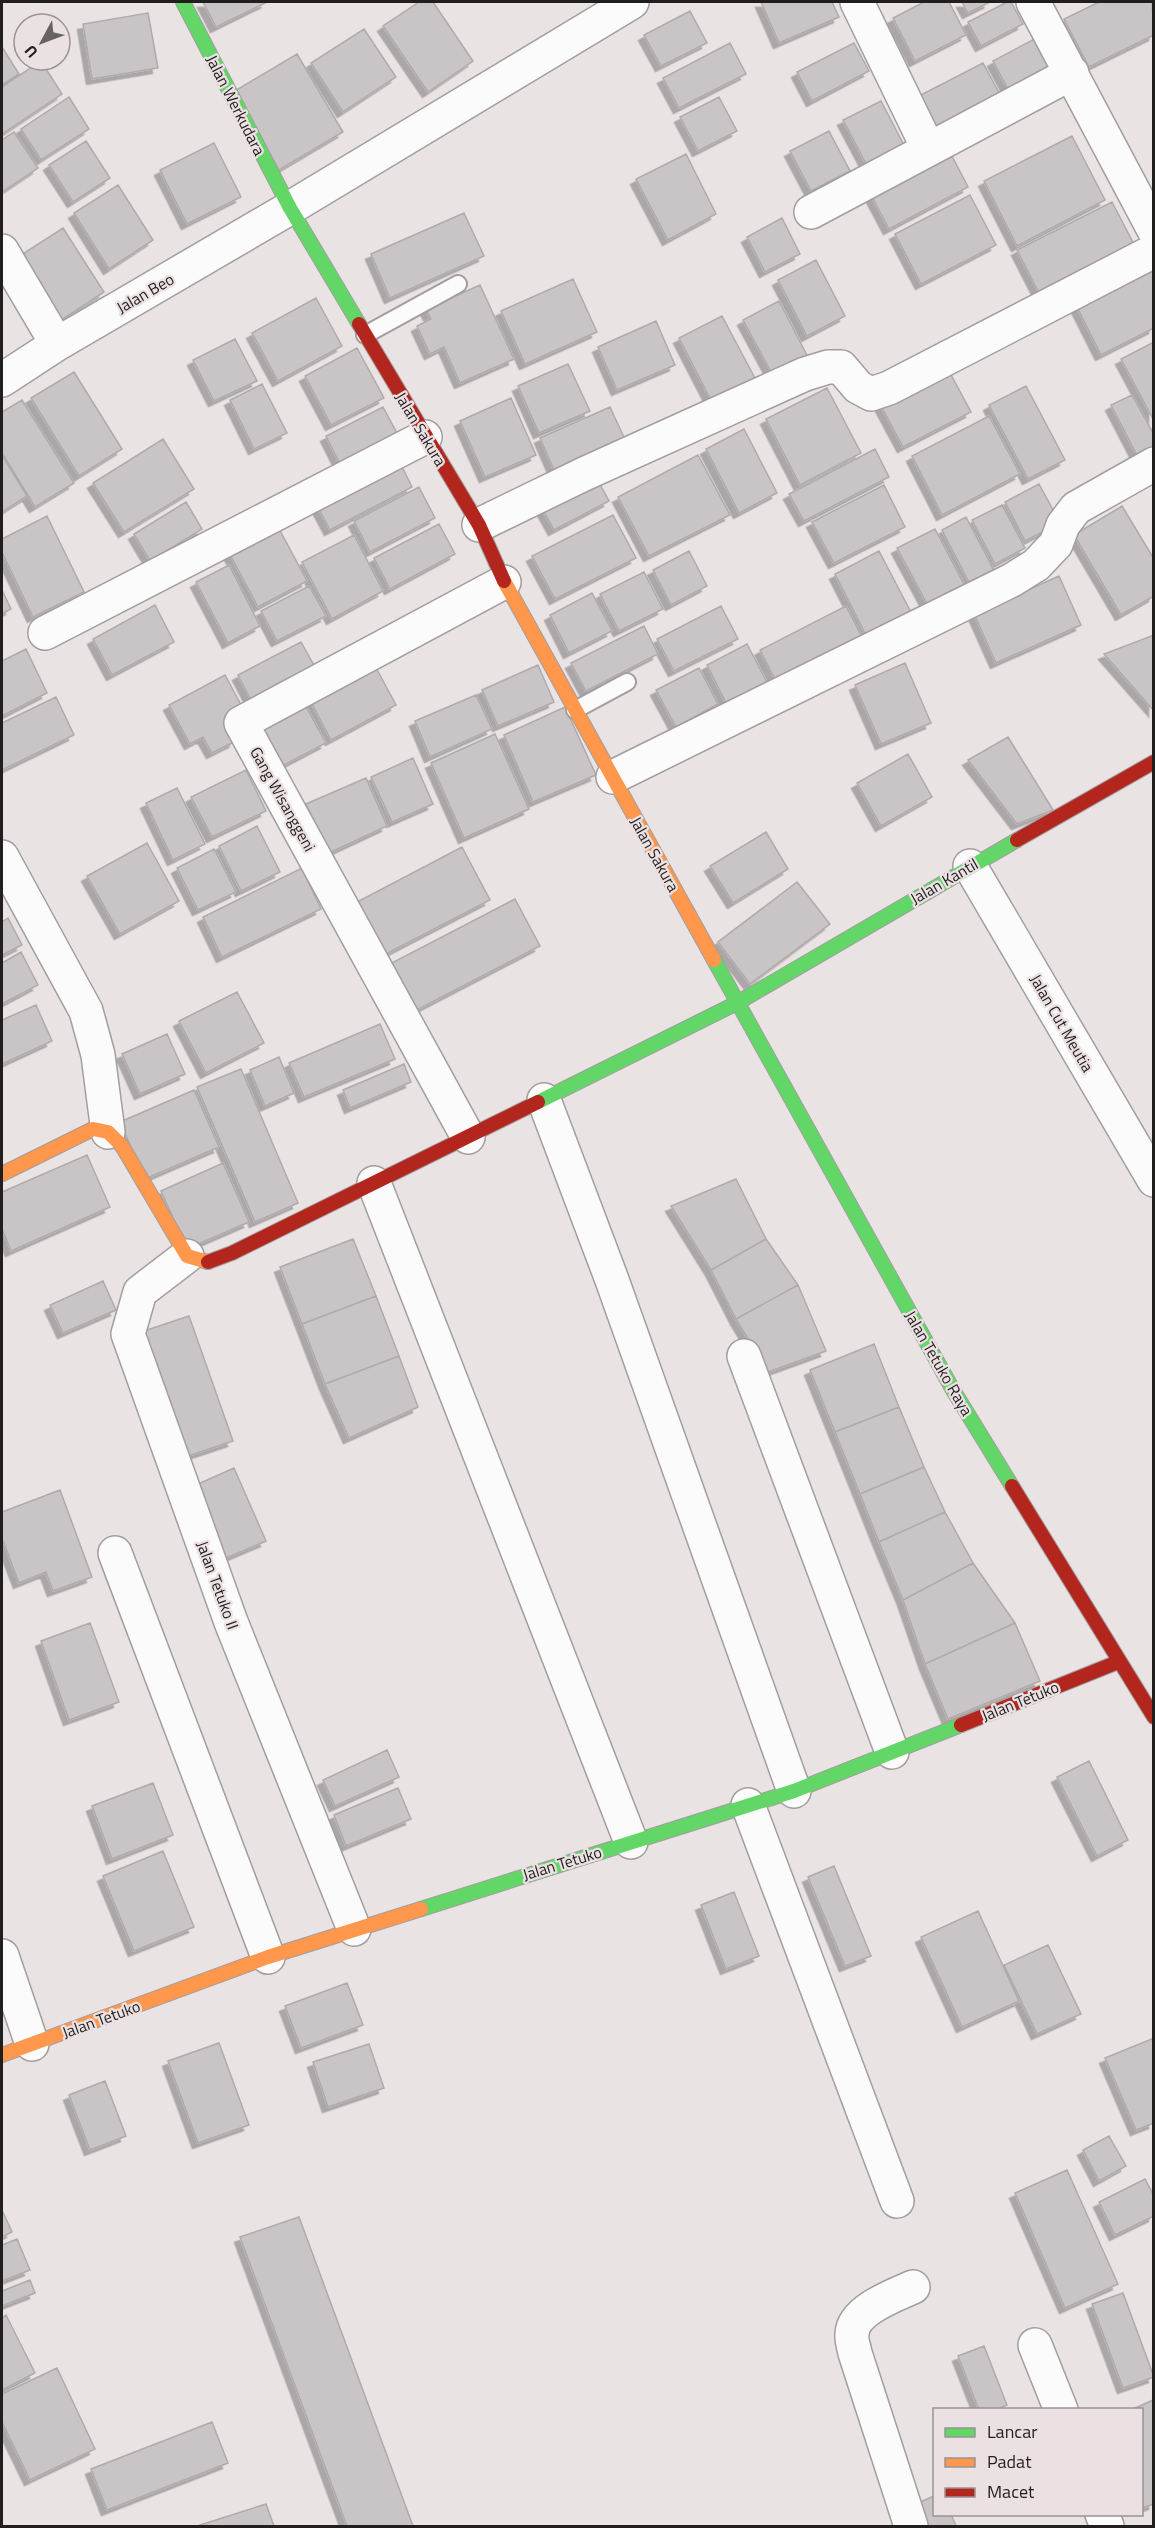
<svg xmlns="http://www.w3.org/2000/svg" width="1155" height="2528" font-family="'Titillium Web',sans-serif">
<defs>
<filter id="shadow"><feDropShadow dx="-5.5" dy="5.5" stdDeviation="0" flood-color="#0004"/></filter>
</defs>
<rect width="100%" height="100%" fill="#e9e3e4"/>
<path fill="#c9c4c5" stroke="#afabab" stroke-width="1.5" filter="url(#shadow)" d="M203 2H267L216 27Z
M419 2H433L473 61 428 92 383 26Z
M761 2H832L839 17 779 43Z
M924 2H949L966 35 915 61 893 18Z
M962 2H990L968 13Z
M1007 2H1011L1023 24 981 46 968 22Z
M1099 2H1152L1154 35 1089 67 1064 19Z
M690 11 707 43 661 66 644 35Z
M148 13 158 68 92 79 83 24Z
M364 29 396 77 343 112 311 63Z
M1040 36 1057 68 1010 93 993 61Z
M730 43 746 74 679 108 663 78Z
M854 43 869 71 812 101 797 72Z
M2 47 19 74 2 85Z
M297 54 343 132 279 170 233 92Z
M41 61 62 94 2 134V87Z
M983 63 1004 102 932 139 911 100Z
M69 97 89 129 41 160 21 129Z
M719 97 737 131 698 151 680 117Z
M881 101 907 151 870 171 843 120Z
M829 131 850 171 811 191 790 151Z
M14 132 38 168 2 192V140Z
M1072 136 1105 200 1017 246 984 181Z
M86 141 110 178 73 202 49 165Z
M214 143 241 197 187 224 160 170Z
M686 154 716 214 668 240 636 179Z
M952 156 968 187 889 229 872 197Z
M118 185 153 240 109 269 74 213Z
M970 195 996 245 921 284 895 234Z
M1112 202 1138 252 1043 301 1017 250Z
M464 213 484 256 390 298 371 254Z
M782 218 800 254 765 272 747 237Z
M63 228 104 292 57 323 15 259Z
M816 260 845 316 807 336 778 280Z
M1154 267V328L1101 355 1075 303Z
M573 279 597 332 525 364 501 311Z
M480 285 514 359 460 383 444 347 430 354 417 326 431 319 426 309Z
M316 298 342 346 278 381 252 333Z
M779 301 812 365 777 383 743 320Z
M722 316 758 384 714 406 679 338Z
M656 321 675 365 617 390 598 347Z
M235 339 257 381 214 401 193 360Z
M1154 342V421L1121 359Z
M357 348 384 398 331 425 305 376Z
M568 364 590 411 539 433 518 386Z
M949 371 971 412 903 447 881 406Z
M74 372 122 449 79 476 31 398Z
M262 384 287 433 254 449 230 400Z
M1026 386 1065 460 1028 479 989 405Z
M827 388 861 453 800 485 766 419Z
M1132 395 1154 435V451L1139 459 1111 405Z
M511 398 536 455 485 477 460 421Z
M22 400 74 483 35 507 2 453V412Z
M383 407 398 435 340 464 326 436Z
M610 407 628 446 557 477 540 438Z
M989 416 1020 474 942 515 912 456Z
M744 429 777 493 739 513 706 449Z
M163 439 194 489 124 532 93 483Z
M875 449 889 477 804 521 789 494Z
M2 455 27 496 2 512Z
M698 455 730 515 649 556 618 497Z
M397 457 412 487 330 530 314 500Z
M595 475 609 501 554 530 539 503Z
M1039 484 1060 523 1025 541 1005 502Z
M884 485 905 527 834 563 812 522Z
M419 487 435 518 370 552 354 521Z
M186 502 202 529 150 561 134 534Z
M1002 505 1025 548 995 564 972 520Z
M1122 506 1154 559V596L1121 615 1074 535Z
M613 515 636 558 555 599 532 556Z
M47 516 84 592 33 617 2 552V539Z
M966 517 998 578 973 590 942 530Z
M276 523 307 581 258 607 227 549Z
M439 524 455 554 390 589 374 558Z
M935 529 969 594 932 613 897 548Z
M354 535 383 591 332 619 302 562Z
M689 551 707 586 671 605 653 570Z
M879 551 915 620 870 643 835 574Z
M229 565 260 626 228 643 196 582Z
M644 572 663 609 619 631 600 594Z
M1059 576 1081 625 996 663 974 614Z
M309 586 326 616 277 641 261 611Z
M2 590 11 609 2 614Z
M592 593 612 631 569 653 550 615Z
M155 605 174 642 112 675 93 639Z
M721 606 738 639 674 671 657 639Z
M846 606 865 643 779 687 760 650Z
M644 626 658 654 586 691 571 663Z
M1154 635V711L1104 654Z
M301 642 320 676 256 710 238 675Z
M747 644 770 688 729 709 707 665Z
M26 649 47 693 2 716V661Z
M905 663 931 723 881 744 855 685Z
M538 665 554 702 498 726 482 690Z
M375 666 396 705 331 740 310 700Z
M699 668 718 704 676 727 656 690Z
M225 675 246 714 234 742 212 753 203 737 190 744 169 705Z
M476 695 492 729 430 757 415 721Z
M56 697 74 735 2 770V723Z
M304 703 326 743 280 767 259 727Z
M565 707 596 775 533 802 504 735Z
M495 734 529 809 464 838 431 763Z
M1008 737 1053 810 1017 824 968 760Z
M908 754 932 797 881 826 857 783Z
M413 758 433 804 392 822 371 777Z
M246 770 266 811 212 837 191 797Z
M366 778 387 826 329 853 306 804Z
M177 788 205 844 173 860 146 803Z
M257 826 280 872 241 891 219 846Z
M766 832 788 869 733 903 710 866Z
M147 843 179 901 120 934 87 876Z
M462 847 490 900 384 955 357 902Z
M214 849 236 892 198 910 177 868Z
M302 868 321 909 222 957 203 917Z
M797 882 830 924 750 984 718 942Z
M515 899 540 946 411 1013 386 966Z
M8 918 22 945 2 955V922Z
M21 952 38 985 2 1004V963Z
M237 992 264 1043 206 1073 179 1021Z
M36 1005 52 1041 2 1064V1020Z
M380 1024 395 1059 304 1097 289 1063Z
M167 1034 185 1074 140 1094 122 1054Z
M279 1057 294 1093 265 1106 250 1070Z
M404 1064 411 1082 350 1108 343 1090Z
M241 1069 298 1203 255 1222 197 1087Z
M194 1090 219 1147 145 1179 120 1122Z
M87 1155 110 1207 11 1251 2 1229V1192Z
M223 1163 249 1222 187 1249 161 1191Z
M736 1179 766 1239 711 1270 671 1206Z
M353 1239 376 1296 302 1324 280 1267Z
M766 1239 798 1285 736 1319 711 1270Z
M103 1281 116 1310 63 1333 50 1305Z
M798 1285 826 1351 768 1372 736 1319Z
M376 1296 399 1356 325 1384 302 1324Z
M189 1316 233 1441 182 1458 138 1333Z
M874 1344 899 1407 835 1432 810 1370Z
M399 1356 418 1407 349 1438 325 1384Z
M899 1407 924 1467 860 1494 835 1432Z
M924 1467 945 1512 879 1542 860 1494Z
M234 1468 266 1541 219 1561 187 1489Z
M60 1490 92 1577 53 1591 46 1572 19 1583 2 1538V1512Z
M945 1512 973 1563 903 1600 879 1542Z
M973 1563 1015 1623 925 1664 903 1600Z
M90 1623 119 1702 69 1720 41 1641Z
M1015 1623 1040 1681 948 1719 925 1664Z
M387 1750 399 1777 335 1806 323 1780Z
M1089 1761 1128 1840 1097 1856 1057 1777Z
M153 1783 173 1835 112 1859 92 1806Z
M398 1788 411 1819 346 1846 334 1815Z
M163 1851 194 1927 134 1951 103 1876Z
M834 1866 871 1956 845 1966 808 1877Z
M734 1892 759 1956 726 1969 701 1905Z
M978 1911 1019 2001 962 2027 921 1937Z
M1048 1945 1081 2014 1037 2034 1004 1965Z
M347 1983 363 2025 301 2048 285 2006Z
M1154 2038V2123L1136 2130 1105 2058Z
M219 2043 249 2125 198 2143 168 2061Z
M369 2044 384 2088 328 2107 313 2062Z
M105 2081 126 2136 90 2150 69 2095Z
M1109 2136 1126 2166 1099 2181 1083 2150Z
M1067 2170 1118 2284 1065 2308 1015 2193Z
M1145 2179 1154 2196V2216L1115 2235 1099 2202Z
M2 2210 12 2232 2 2237Z
M299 2217 413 2526H347L240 2237Z
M17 2239 30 2270 2 2281V2245Z
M30 2280 35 2293 2 2306V2291Z
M1123 2293 1154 2377 1123 2388 1092 2304Z
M6 2315 35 2373 2 2390V2318Z
M984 2346 1007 2405 996 2410H979L958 2356Z
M57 2368 95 2449 30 2480 2 2422V2394Z
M1153 2400 1154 2504 1142 2508V2410H1131Z
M212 2422 228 2463 107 2510 91 2469Z
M934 2496V2514H951L956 2526H920L911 2506Z
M266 2504 274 2526H197Z"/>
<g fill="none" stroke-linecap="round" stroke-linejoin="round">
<defs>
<path id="lane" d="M365 335 458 284
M575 710 627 682"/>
<path id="street" d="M857 2 928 148
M1033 2 1154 230
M811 212 1072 73
M2 251 57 344
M2 380 57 344 290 208 632 2
M479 525 584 474 805 374 828 367H841L858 387 871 394 889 388 1154 251
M45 633 425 437
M613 777 1012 580 1036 565 1056 544 1063 525 1076 508 1154 464
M2 857 86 1011 98 1055 108 1132
M970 866 1154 1180
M544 1100 612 1280 794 1791
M468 1137 241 723 504 582
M374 1183 631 1842
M187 1256 140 1292 128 1334 231 1622 354 1929
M744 1356 892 1752
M115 1553 268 1957
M748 1805 897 2201
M2 1956 32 2044
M1035 2345 1061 2410
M1102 2514 1107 2526
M911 2526 855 2353C854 2347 851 2340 852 2334 853 2310 895 2295 913 2287"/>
<path id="fast" d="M183 2 290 208 359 324
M714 960 953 1390 1012 1486
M538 1102 737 1003 1017 840
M421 1909 794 1791 961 1725"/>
<path id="slow" d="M504 581 714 960
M2 1174 93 1129 108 1132 122 1146 187 1256 208 1262
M2 2055 268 1957 421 1909"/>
<path id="jam" d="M359 324 479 525 504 581
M1017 840 1154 762
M208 1262 232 1253 538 1102
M1012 1486 1154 1717
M961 1725 1118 1662"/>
</defs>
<use href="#lane" stroke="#a29e9f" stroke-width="20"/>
<use href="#street" stroke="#a29e9f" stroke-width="36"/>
<use href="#fast" stroke="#a29e9f" stroke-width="16"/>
<use href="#slow" stroke="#a29e9f" stroke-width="16"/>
<use href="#jam" stroke="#a29e9f" stroke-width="16"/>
<use href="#lane" stroke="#fcfbfb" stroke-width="16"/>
<use href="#street" stroke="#fcfbfb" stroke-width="33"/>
<use href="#fast" stroke="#63d668" stroke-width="14"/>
<use href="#slow" stroke="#ff974d" stroke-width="14"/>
<use href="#jam" stroke="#b3261e" stroke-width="14"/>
</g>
<g text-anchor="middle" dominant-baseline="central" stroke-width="4.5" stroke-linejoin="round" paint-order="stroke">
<g font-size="16" fill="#211e1e" stroke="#ebe1e3">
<text transform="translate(236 105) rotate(63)">Jalan Werkudara</text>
<text transform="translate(145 293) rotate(-30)">Jalan Beo</text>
<text transform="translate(421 429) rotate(59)">Jalan Sakura</text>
<text transform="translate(283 799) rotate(61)">Gang Wisanggeni</text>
<text transform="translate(655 854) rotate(61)">Jalan Sakura</text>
<text transform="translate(944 881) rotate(-30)">Jalan Kantil</text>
<text transform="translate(1062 1023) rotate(60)">Jalan Cut Meutia</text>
<text transform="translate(939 1363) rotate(60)">Jalan Tetuko Raya</text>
<text transform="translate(218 1585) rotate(70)">Jalan Tetuko II</text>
<text transform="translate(1020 1701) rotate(-22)">Jalan Tetuko</text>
<text transform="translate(562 1863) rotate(-17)">Jalan Tetuko</text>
<text transform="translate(101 2019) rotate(-20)">Jalan Tetuko</text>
</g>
</g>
<rect width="1155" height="2528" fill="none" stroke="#211e1e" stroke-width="6"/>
<rect x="933" y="2408" width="210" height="108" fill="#ebe1e3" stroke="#9a9394" stroke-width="1.5"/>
<rect x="945" y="2428" width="30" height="9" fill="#63d668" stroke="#9a9394" stroke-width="1.5"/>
<text x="987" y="2438" font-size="18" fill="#211e1e">Lancar</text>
<rect x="945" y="2458" width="30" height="9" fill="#ff974d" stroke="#9a9394" stroke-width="1.5"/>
<text x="987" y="2468" font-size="18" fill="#211e1e">Padat</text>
<rect x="945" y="2488" width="30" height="9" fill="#b3261e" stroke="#9a9394" stroke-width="1.5"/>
<text x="987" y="2498" font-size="18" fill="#211e1e">Macet</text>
<g transform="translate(42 42) rotate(229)"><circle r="28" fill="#ebe1e3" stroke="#9a9394" stroke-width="1.5"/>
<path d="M0-4.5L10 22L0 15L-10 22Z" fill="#676363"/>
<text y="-9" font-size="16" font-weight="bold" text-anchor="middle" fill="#211e1e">U</text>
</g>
</svg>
